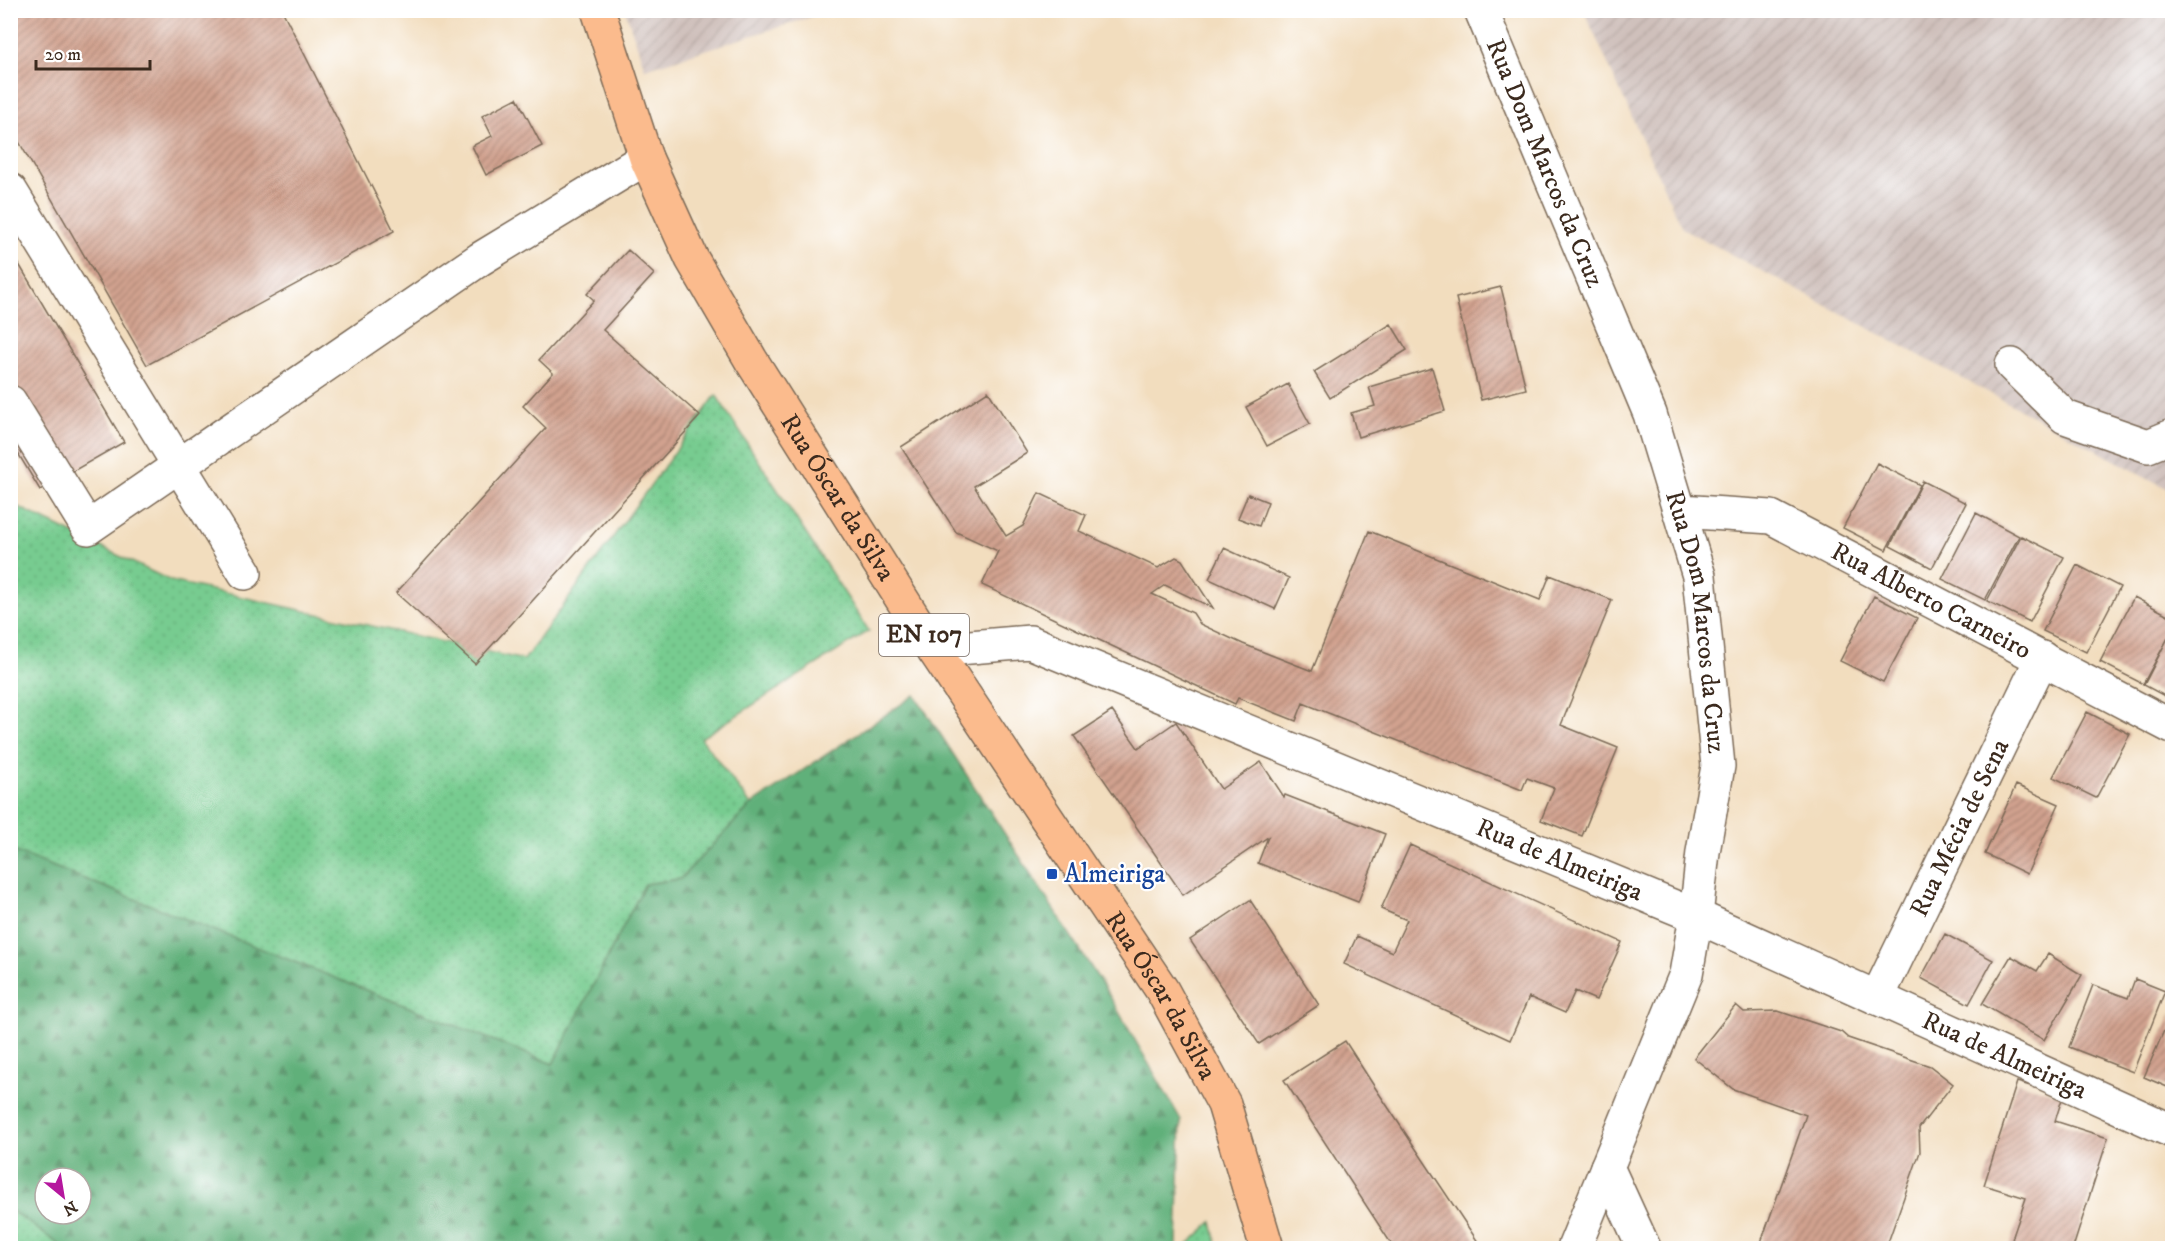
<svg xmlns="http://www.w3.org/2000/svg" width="2183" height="1259" font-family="'IM FELL DW Pica',serif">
<defs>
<pattern id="industrial-furrows" width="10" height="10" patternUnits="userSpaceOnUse" patternTransform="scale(1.5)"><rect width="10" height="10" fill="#cfc0bb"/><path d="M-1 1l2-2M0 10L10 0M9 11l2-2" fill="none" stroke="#b3a5a0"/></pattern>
<pattern id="grass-dots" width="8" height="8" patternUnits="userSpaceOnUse" patternTransform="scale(1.5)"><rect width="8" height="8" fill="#77cc90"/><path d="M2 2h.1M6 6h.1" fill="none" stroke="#68af7c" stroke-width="1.8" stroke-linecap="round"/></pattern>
<pattern id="forest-firs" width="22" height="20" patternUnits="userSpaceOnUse" patternTransform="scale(1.5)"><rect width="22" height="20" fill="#61b07a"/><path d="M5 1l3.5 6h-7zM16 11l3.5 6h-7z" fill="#518f63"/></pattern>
<pattern id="building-hatch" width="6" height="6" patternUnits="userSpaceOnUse" patternTransform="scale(1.5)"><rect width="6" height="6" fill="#d1a28f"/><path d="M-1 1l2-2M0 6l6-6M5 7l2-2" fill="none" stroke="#ab8474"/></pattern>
</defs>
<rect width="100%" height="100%" fill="#fff"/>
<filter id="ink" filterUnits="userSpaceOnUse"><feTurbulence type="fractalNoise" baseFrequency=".0167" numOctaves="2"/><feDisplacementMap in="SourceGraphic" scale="12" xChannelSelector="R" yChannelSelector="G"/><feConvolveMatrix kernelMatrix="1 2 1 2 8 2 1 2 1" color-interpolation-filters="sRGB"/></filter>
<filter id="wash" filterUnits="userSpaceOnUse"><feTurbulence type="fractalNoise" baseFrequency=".008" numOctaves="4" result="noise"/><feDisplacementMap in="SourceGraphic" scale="24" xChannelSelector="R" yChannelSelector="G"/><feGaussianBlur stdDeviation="1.35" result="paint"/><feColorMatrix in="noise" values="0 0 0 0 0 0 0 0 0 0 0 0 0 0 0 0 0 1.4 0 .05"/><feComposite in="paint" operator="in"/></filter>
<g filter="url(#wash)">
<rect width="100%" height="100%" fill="#f2ddbe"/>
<path fill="url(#industrial-furrows)" d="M625 10H830V11L645 69Z
M1584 11H2172V491L1682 228Z"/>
<path fill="url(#grass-dots)" stroke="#597b57" stroke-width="1.5" d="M716 395 869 631 701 738 751 805 680 879 645 884 553 1064 11 850 10 503 171 581 524 660Z
M11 1210 64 1248H11Z
M1212 1222 1218 1248H1184Z"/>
<path fill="url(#forest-firs)" stroke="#4e6d4c" stroke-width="1.5" fill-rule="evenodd" d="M915 695 1109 995 1181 1120 1177 1248H64L11 1210V850L553 1064 645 884 680 879 751 805ZM45 1178H81V1214H45Z"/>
<g id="blocks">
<path fill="url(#building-hatch)" d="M10 10H282L394 231 147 365 10 126Z
M517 98 542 146 486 175 472 146 492 136 482 116Z
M10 249 124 442 40 490 10 440Z
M628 250 654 274 603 330 700 416 475 664 396 593 546 428 523 406 553 373 539 360 594 300 587 294Z
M1501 287 1526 389 1481 400 1456 298Z
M1391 324 1407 350 1330 398 1314 372Z
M1432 368 1445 411 1358 437 1351 413 1375 406 1369 387Z
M1288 384 1310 424 1267 446 1246 407Z
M988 391 1027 453 974 486 1006 536 1023 526 1039 493 1086 515 1079 531 1158 568 1176 557 1182 560 1213 608 1165 585 1152 594 1193 613 1200 624 1243 644 1312 671 1369 531 1540 600 1550 575 1612 600 1561 725 1618 748 1582 836 1541 820 1554 788 1527 778 1522 790 1303 703 1296 721 1238 698 1235 704 982 585 998 551 956 532 901 447Z
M1877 463 1920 485 1886 550 1843 528Z
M1923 481 1966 503 1932 568 1890 546Z
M1248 494 1268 502 1259 526 1238 518Z
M1976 513 2019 536 1985 600 1942 579Z
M2021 536 2064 557 2030 622 1987 601Z
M1224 548 1289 578 1275 609 1209 579Z
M2077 565 2120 587 2086 652 2043 631Z
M1874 596 1917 618 1883 682 1840 661Z
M2134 597 2172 617V700L2144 685 2169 636 2143 684 2100 662Z
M1112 711 1138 748 1176 722 1221 789 1261 762 1284 797 1285 795 1385 834 1358 902 1258 863 1268 837 1183 895 1074 736Z
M2087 712 2130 734 2096 798 2053 777Z
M2016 785 2059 804 2027 874 1985 854Z
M1410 845 1622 942 1596 1000 1575 991 1565 1013 1529 997 1510 1040 1344 964 1357 936 1392 952 1407 920 1381 909Z
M1250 900 1319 1005 1259 1044 1190 940Z
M1945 934 1993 960 1969 1004 1921 978Z
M2048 954 2082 975 2044 1040 1982 1004 2011 956 2037 971Z
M2135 979 2165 991 2133 1072 2069 1047 2093 985 2128 998Z
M1736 1005 1744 1012 1778 1011 1841 1032 1848 1038 1930 1066 1953 1084 1919 1128 1920 1152 1886 1248H1759L1806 1115 1733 1089 1694 1058Z
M2172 1012V1089L2144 1077Z
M1345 1041 1374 1086 1482 1248H1395L1392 1245 1284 1080Z
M2017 1082 2063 1096 2055 1121 2108 1138 2073 1248H2009L2026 1198 1984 1185Z"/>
</g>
</g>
<g filter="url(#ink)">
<use href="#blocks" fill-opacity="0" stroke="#7b6956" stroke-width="1.5"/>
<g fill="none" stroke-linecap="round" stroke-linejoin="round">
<defs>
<g id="minor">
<path id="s1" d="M1481 10 1650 414 1699 576 1718 766 1703 852 1696 916 1686 974 1574 1248"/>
<path d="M10 190 245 573"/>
<path d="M2012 365 2065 417 2148 446 2172 436"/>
<path d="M10 402 88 528 480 259 646 158"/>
<path id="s2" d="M1680 511 1771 517 2172 727"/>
<path id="s3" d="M934 650 1030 642 1696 916 2172 1131"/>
<path id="s4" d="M1877 998 2042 658"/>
<path d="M1607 1167 1644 1248"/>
</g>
<g id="major">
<path id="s5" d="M598 10 646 158 692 259 751 360 934 650 1162 990 1224 1104 1267 1248"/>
</g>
</defs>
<use href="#minor" stroke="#7b6956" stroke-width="36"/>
<use href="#major" stroke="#7b6956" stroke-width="36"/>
<use href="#minor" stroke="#fff" stroke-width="33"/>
<use href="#major" stroke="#fbbb8d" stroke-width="33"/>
</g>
</g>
<rect fill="#1a4fb4" stroke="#fff" stroke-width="2" x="1046" y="868" width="12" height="12" rx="3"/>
<g text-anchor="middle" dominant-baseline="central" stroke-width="4.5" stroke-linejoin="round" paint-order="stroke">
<rect fill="#fff" stroke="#766a62" stroke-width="1.5" x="879" y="614" width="90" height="42" rx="4.5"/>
<g font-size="24" font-weight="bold" fill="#3b2a1e">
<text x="924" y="635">EN 107</text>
</g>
<g font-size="26" fill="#3b2a1e" stroke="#fff">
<text stroke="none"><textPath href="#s1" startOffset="166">Rua Dom Marcos da Cruz</textPath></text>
<text stroke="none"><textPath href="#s5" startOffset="546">Rua Óscar da Silva</textPath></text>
<text stroke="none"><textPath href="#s2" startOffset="272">Rua Alberto Carneiro</textPath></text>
<text stroke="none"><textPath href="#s1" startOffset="652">Rua Dom Marcos da Cruz</textPath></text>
<text stroke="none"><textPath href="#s4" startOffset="189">Rua Mécia de Sena</textPath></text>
<text stroke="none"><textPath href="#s3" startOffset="669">Rua de Almeiriga</textPath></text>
<text stroke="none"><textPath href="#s5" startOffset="1140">Rua Óscar da Silva</textPath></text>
<text stroke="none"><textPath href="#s3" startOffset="1155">Rua de Almeiriga</textPath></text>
</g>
<g font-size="26" fill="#164399" stroke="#fff" text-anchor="start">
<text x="1064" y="874">Almeiriga</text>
</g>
</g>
<rect width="2183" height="1259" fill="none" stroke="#fff" stroke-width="36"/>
<g transform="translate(63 1196) rotate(150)"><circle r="28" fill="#ffffff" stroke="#b1aaa5" stroke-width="1.5"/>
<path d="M0-4.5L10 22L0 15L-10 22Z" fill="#b5179e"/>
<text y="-9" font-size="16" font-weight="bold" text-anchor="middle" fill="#3b2a1e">N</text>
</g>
<path d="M36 60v9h114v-9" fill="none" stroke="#3b2a1e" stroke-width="3"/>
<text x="45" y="60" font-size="18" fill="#3b2a1e" stroke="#ffffff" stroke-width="4.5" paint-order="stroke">20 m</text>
</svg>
